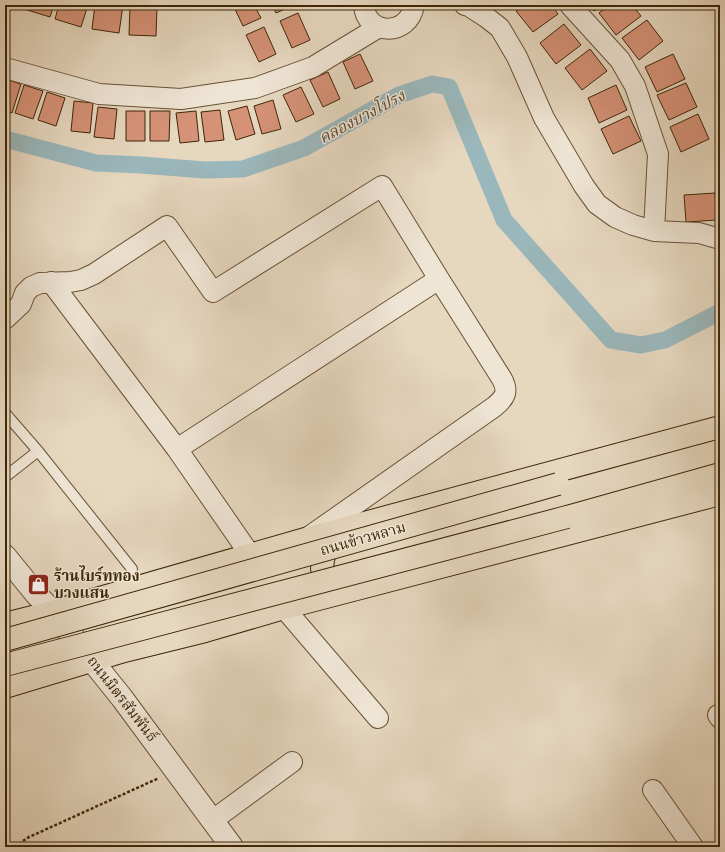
<svg xmlns="http://www.w3.org/2000/svg" width="725" height="852" font-family="'Libre Bodoni','Noto Serif Thai',serif">
<rect width="100%" height="100%" fill="#e6d7bf"/>
<filter id="stains"><feTurbulence type="fractalNoise" baseFrequency=".005" numOctaves="4"/><feColorMatrix values="0 0 0 0 .2 0 0 0 0 .09 0 0 0 0 .02 0 0 0 .5 -.17"/></filter>
<radialGradient id="worn" r=".72"><stop offset=".6" stop-color="#630" stop-opacity="0"/><stop offset="1" stop-color="#630" stop-opacity=".3"/></radialGradient>
<g fill="none" stroke-linecap="round" stroke-linejoin="round">
<path stroke="#9ab7bb" stroke-width="17" d="M5 139 96 163 141 165 205 170 243 169 304 148 399 95 432 84 449 87 504 220 611 340 641 345 665 340 720 312"/>
</g>
<path fill="#d59277" stroke="#3e2607" d="M25 5H54L50 17 24 9Z
M59 5H88L81 27 55 19Z
M95 5H123L119 33 92 29Z
M130 5 157 6 156 36 129 35Z
M233 5H254L261 18 243 26Z
M272 5H294L276 13Z
M524 5H551L558 14 533 32 516 11Z
M589 5H603L594 11Z
M609 5H632L641 16 616 35 599 13Z
M298 13 310 40 292 48 280 21Z
M647 20 663 41 639 60 622 38Z
M564 24 581 45 556 64 540 43Z
M264 27 276 54 259 62 246 35Z
M590 49 607 71 582 90 565 68Z
M360 54 373 81 355 89 343 62Z
M673 54 685 79 657 92 645 67Z
M328 72 340 99 323 107 310 80Z
M5 79 21 84 12 113 5 110Z
M686 83 697 107 669 120 657 95Z
M24 85 43 91 33 119 15 113Z
M616 85 627 110 599 123 588 98Z
M301 87 314 114 296 122 283 95Z
M47 92 65 98 56 126 38 120Z
M273 100 281 129 262 134 254 106Z
M74 101 93 103 90 133 71 131Z
M247 106 255 134 236 140 228 111Z
M98 107 117 109 114 139 94 137Z
M220 110 224 140 205 142 201 112Z
M126 111H145V141H126Z
M150 111H170L169 141H150Z
M196 111 199 141 180 143 176 113Z
M698 114 709 139 681 152 670 127Z
M629 116 641 141 613 154 601 129Z
M715 193 717 220 686 222 684 195Z"/>
<g fill="none" stroke-linecap="round" stroke-linejoin="round">
<defs>
<path id="service" d="M5 413 38 451 132 569
M5 477 38 451"/>
<path id="minor" d="M364 5C365 35 409 38 414 5
M465 5 469 6 486 17 500 28 517 57 544 118 584 186 597 204 615 217 633 225 654 231 699 233 720 239
M570 5 620 60 635 86 658 154 654 231
M5 68 99 94 181 99 255 88 313 67 379 27
M51 282 177 449 251 556
M5 319 21 304 25 293 31 287 40 283 70 282 81 280 94 274 167 226 213 292 382 186 439 279 502 379C509 392 505 398 494 407L310 536
M177 449 439 279
M284 608 378 718
M718 715 720 718
M653 790 693 847
M213 820 292 762"/>
<path id="tertiary" d="M5 556 36 594 53 612 122 698 232 847"/>
<path id="primary" d="M567 517 720 474
M340 539C327 549 323 551 322 569 329 578 335 583 347 584
M5 624 37 616 305 539 720 427
M5 687 124 651 205 631 284 608 720 494"/>
</defs>
<use href="#service" stroke="#685235" stroke-width="12"/>
<use href="#minor" stroke="#685235" stroke-width="22"/>
<use href="#tertiary" stroke="#685235" stroke-width="24"/>
<use href="#primary" stroke="#3e2607" stroke-width="24"/>
<path stroke="#3e2607" stroke-width="2.5" stroke-dasharray="3 2" stroke-linecap="butt" d="M15 847 27 838 159 778"/>
<use href="#service" stroke="#efe5d5" stroke-width="10"/>
<use href="#minor" stroke="#efe5d5" stroke-width="20"/>
<use href="#tertiary" stroke="#efe5d5" stroke-width="22"/>
<use href="#primary" stroke="#e6d7bf" stroke-width="22"/>
<defs>
<path id="primary-bridge" d="M5 640 558 484
M5 665 567 517"/>
</defs>
<use href="#primary-bridge" stroke="#3e2607" stroke-width="24" stroke-linecap="butt"/>
<use href="#primary-bridge" stroke="#e6d7bf" stroke-width="22"/>
</g>
<defs>
<symbol id="shop-square" viewBox="-11 -11 22 22"><rect x="-9" y="-9" width="18" height="18" rx="4" fill="#8f2418" stroke="#efe5d5"/><path d="M-5-2.5h2.3a2.7 3.5 0 0 1 5.4 0H5L5.5 6h-11ZM-1.5-2.5h3a1.5 2.3 0 0 0-3 0Z" fill="#fff"/></symbol>
</defs>
<g fill-rule="evenodd">
<use href="#shop-square" x="26" y="572" width="25" height="25"/>
</g>
<g text-anchor="middle" dominant-baseline="central" stroke-width="3" stroke-linejoin="round" paint-order="stroke">
<g font-size="15" fill="#3e2607" stroke="#efe5d5">
<text transform="translate(363 539) rotate(-16)">ถนนข้าวหลาม</text>
<text transform="translate(122 699) rotate(52)">ถนนมิตรสัมพันธ์</text>
</g>
<g font-size="15" font-weight="bold" fill="#3e2607" stroke="#efe5d5" text-anchor="start">
<text x="54" y="576">ร้านไบร์ททอง<tspan x="54" dy="17">บางแสน</tspan></text>
</g>
<g font-size="16" font-style="italic" fill="#554a34" stroke="#efe5d5">
<text transform="translate(362 117) rotate(-28)">คลองบางโปรง</text>
</g>
</g>
<rect width="725" height="852" fill="none" stroke="#e6d7bf" stroke-width="20"/>
<rect x="6" y="6" width="713" height="840" fill="none" stroke="#3e2607" stroke-width="2"/>
<rect x="10" y="10" width="705" height="832" fill="none" stroke="#3e2607"/>
<rect width="100%" height="100%" filter="url(#stains)"/>
<rect width="100%" height="100%" fill="url(#worn)"/>
</svg>
